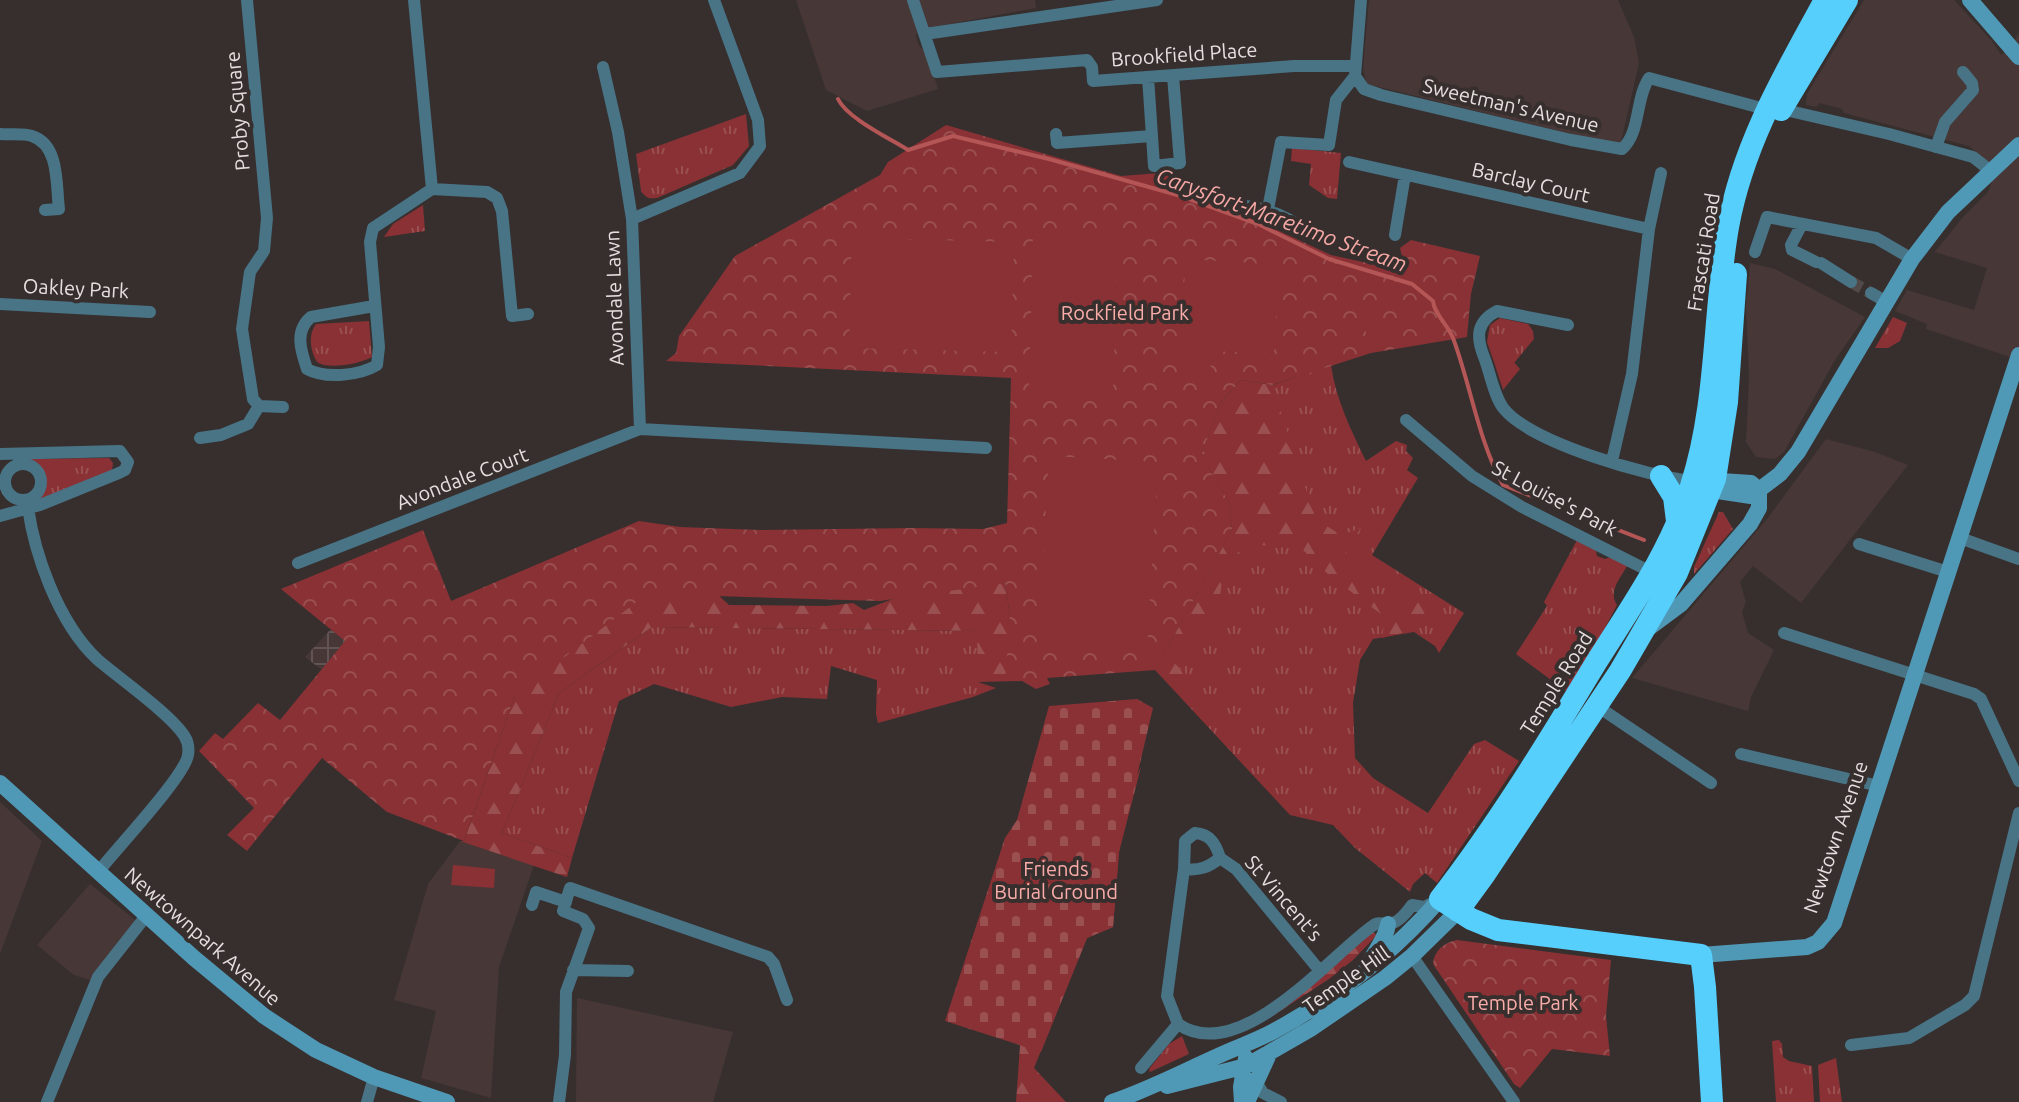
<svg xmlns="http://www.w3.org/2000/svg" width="2019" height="1102" font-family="Ubuntu,sans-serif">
<defs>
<pattern id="industrial-grid" width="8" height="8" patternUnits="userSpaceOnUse" patternTransform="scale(2)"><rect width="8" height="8" fill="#473837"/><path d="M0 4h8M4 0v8" fill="none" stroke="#615454"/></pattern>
<pattern id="grass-tufts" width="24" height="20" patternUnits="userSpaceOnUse" patternTransform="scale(2)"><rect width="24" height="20" fill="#893134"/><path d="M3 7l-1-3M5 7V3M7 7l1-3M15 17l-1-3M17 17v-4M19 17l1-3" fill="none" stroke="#9a4f51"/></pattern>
<pattern id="forest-firs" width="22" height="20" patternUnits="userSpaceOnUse" patternTransform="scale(2)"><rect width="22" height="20" fill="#893134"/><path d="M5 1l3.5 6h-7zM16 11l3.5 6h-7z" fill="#9a4f51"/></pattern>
<pattern id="cemetery-stones" width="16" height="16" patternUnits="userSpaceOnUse" patternTransform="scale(2)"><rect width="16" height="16" fill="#893134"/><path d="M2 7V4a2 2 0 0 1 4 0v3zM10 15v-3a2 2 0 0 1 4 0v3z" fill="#9a4f51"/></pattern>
<pattern id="park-crowns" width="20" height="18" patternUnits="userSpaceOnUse" patternTransform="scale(2)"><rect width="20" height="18" fill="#893134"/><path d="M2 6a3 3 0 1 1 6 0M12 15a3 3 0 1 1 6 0" fill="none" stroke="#9a4f51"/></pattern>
</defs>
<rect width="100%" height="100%" fill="#372f2e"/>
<path fill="#473837" d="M796 0H908L918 30 916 37 919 46 926 52 938 89 867 111 826 90Z
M919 0H1035L1036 8 928 28Z
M1369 0H1618L1634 37 1639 63 1620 146 1367 84 1363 69Z
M1864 0H1954L1992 41 2001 55 2011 48 2019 32V360L1926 329 1927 324 1895 311 1907 290 1974 310 1987 268 1935 252 1963 217 1988 192 1996 169 1969 146 1844 113 1842 109 1820 103 1816 107 1806 105 1807 94Z
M1750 263 1775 269 1865 317 1835 360 1784 452 1775 459 1756 457 1746 442 1749 376 1746 306Z
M1826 439 1875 452 1908 465 1801 603 1753 566 1740 582 1746 602 1742 612 1748 633 1774 650 1751 697 1748 711 1632 678 1767 519Z
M0 802 42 841 0 954Z
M460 841 534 865 499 967 491 1098 421 1078 436 1011 394 1000 428 884Z
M90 884 134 919 135 923 90 980 74 975 37 945Z
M577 998 733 1032 713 1102H576Z"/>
<path fill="url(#industrial-grid)" d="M331 629 345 641 322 670 305 657Z"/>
<path fill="url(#grass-tufts)" d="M746 114 749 146 733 165 657 198C649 199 646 198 641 191L636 154Z
M1292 148 1341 153 1337 199 1328 198 1309 185 1311 164 1291 161Z
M423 205 425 231 384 237 393 224Z
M1893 317 1907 323 1900 341 1888 348H1875Z
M1500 318 1528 324 1533 331 1534 339 1514 363 1494 362 1487 342 1490 325Z
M369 321 372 357C359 364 329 370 317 362 310 351 308 334 316 324Z
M1331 365C1336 400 1351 430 1366 461L1396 441 1407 445 1406 451 1413 458 1407 470 1418 478 1372 555 1464 613 1439 653 1435 646 1414 632 1373 639 1360 660 1353 703 1355 758 1373 778 1428 813 1474 744 1485 740 1519 761 1437 883 1425 873 1413 884 1410 892 1355 848 1333 825 1290 815 1155 670 1232 530 1230 504 1201 456 1220 403Z
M109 458 113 463 112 470 38 500C47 482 45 471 29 459Z
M1719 512H1723L1733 529 1694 574V567Z
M1577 540 1596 551 1597 556 1605 559 1610 557 1627 566C1620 579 1608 591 1617 605L1596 645 1566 691 1516 654 1547 606 1544 602Z
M652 627 978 631V682L996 688 973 697 878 723 876 714 877 680 831 666 827 699 782 697 731 707 654 684 619 701 572 858 502 833 559 693Z
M1182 1036 1189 1054 1150 1072 1149 1069 1169 1044Z
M1779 1040 1782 1044 1783 1057 1789 1061 1812 1066 1814 1102H1776L1772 1041Z
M1836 1058 1842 1102H1820L1818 1065Z"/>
<path fill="url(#forest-firs)" d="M1241 380 1272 385 1316 520 1342 535 1361 528 1346 550 1347 563 1365 569 1358 584C1378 601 1380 607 1405 597L1430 608 1406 632 1382 638 1385 617 1330 576 1303 550 1253 544 1232 556 1223 574 1217 619 1182 642 1174 663 1192 679 1190 697 1155 670 1232 530 1230 504 1201 456 1220 403Z
M700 578 729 605 827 606 853 603 864 610 919 589 1005 583 1010 615 1009 650 1044 672 1050 684 1036 689 1022 681 978 682 977 631 652 627 559 693 502 833 572 858 567 877 460 841H464L515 695 612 588Z
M1141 767 1119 852 1113 927 1087 938 1034 1068 1066 1102H1016L1020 1046 1011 1033Z
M1372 932 1377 935 1353 960 1329 979 1271 1017Z"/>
<path fill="url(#cemetery-stones)" d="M1137 699 1153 708 1119 852 1113 927 1087 938 1041 1052 945 1021 1005 838 1017 820 1049 706Z"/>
<path fill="url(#park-crowns)" d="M946 125 1121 176 1174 172 1176 191 1227 207 1331 255 1381 266 1402 257 1400 248 1411 240 1480 256 1471 294 1467 337 1371 353 1272 385 1241 380 1220 403 1201 456 1230 504 1232 530 1155 670 1005 681 1010 615 1005 583 880 601 647 594 515 695 464 841 387 812 322 758 247 851 227 835 254 808 199 751 215 733 223 739 258 703 280 720 345 641 281 589 423 530 451 601 639 521 680 527 760 530 913 528 983 529 1007 523 1011 378 666 361 676 353 679 336 735 256 880 175 888 162Z
M1457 940 1611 960 1606 1016 1610 1056 1552 1049 1520 1088 1514 1084 1433 964C1434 951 1443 943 1457 940Z"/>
<path fill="#893134" d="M1033 232 1118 235 1113 394 1029 392Z
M852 238 1014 242 1011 352 849 348Z
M1186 259 1279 265 1274 354 1212 351 1210 376 1178 375Z
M1379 322 1387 347 1372 352 1364 326Z
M1513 361 1520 369 1503 390 1494 362Z
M1049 456 1158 462 1147 649 1038 645Z
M453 865 495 869 494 888 451 885Z"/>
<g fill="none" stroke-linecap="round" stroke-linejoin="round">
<path stroke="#b55656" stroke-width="4" d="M838 99C847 118 889 138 908 150L953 136 1049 159 1181 196 1258 224 1329 259 1412 284 1433 301C1434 314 1448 325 1453 338 1471 386 1478 440 1503 485L1644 540"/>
<path stroke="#514a49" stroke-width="12" stroke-dasharray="12 6" stroke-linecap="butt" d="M1851 282 1871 293"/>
<path stroke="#487486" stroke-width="12" d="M247 0 267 218 264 251 250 272 242 329 253 399 259 406 283 407
M913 0 937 72 1087 60 1092 67 1093 81 1294 66H1354
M1361 0 1355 76 1364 89 1381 95 1571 140 1622 149C1641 132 1635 99 1649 78L1765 109
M925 34 1157 0
M1148 77 1154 166 1180 163 1173 76
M1781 109 1889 134 1973 157 1991 171
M0 134C10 135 23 133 32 136 60 145 56 186 59 209L45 210
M1056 134 1057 143 1152 136
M1936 147 1945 122 1973 90 1972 83 1963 72
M1349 162 1649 229
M432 189 487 192 497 198 502 211 512 316 528 314
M1231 204C1260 207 1282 212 1305 230
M1268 209 1281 142 1329 145 1336 100 1355 76
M632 219 740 173 760 146 758 120 714 0
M1802 224 1791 245 1792 250 1816 262
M1395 235 1405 175
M1755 252 1767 217 1876 238 1912 259
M1821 263 1851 282
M1871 293 1885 301
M0 304 150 312
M374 306 311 317C294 331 301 351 307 369 325 379 359 376 377 365L379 347 370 242 373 228 432 189 414 0
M1568 325 1497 311C1476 322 1476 337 1484 357 1490 372 1494 397 1504 409 1532 443 1649 477 1693 481
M1406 420 1472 476 1522 507 1653 573
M640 429 986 448
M200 438 221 435 248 424 259 406
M0 454 120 451 128 462 125 470 119 473 40 505 0 516
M1612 461 1632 374 1649 229 1661 173
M5 482a18 18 0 1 1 36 0a18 18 0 1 1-36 0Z
M27 500C33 552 58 623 98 660 119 678 173 716 185 737 188 742 189 749 188 755 185 776 116 849 99 871
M1960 538 2019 559
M1859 544 1948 572
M298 563 640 429 632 219 618 132 603 67
M1784 633 1974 694 1981 699 2019 781
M1597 706 1711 783
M1741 754 1879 786
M1220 858C1209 867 1199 871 1184 869L1167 996 1178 1024C1239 1066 1327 959 1371 927 1379 921 1380 924 1388 924 1398 924 1407 912 1412 905L1424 907 1436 901
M1220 858 1236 869 1320 971
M1184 869 1185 841 1195 833C1210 834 1216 844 1220 858
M532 905 536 892 566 902
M1412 956 1514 1102
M573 970 628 971
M1851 1045 1909 1038 1965 1005 1974 996 2019 813
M1141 1068 1178 1024
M1256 1082 1263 1093 1281 1102
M47 1102 98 977 146 916
M367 1102 374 1077
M559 1102 565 1055 566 992 589 928 583 919 563 911 570 888 768 957 774 964 787 1000"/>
<path stroke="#5099b6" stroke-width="16" d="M1970 0 2019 57
M1706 480 1751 483 1759 490
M1704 487 1711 490 1751 496 1780 474 1798 452 1912 259 1948 212 2019 145
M1646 630 1681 604 1750 524 1759 508V490
M0 783 194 958 264 1016 316 1050 374 1077 447 1102
M1701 955 1807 947 1818 942 1834 923 2019 355
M1367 968C1373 952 1386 940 1388 924
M1167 1086 1246 1066 1312 1028 1385 978 1412 956 1458 911
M1112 1102C1150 1089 1182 1072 1218 1056 1237 1047 1256 1041 1274 1031 1337 997 1393 953 1440 899
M1242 1102 1241 1087 1246 1058
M1247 1102 1270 1052"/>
<path stroke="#56cffd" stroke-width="22" d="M1781 110 1847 0
M1661 476 1674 497 1677 521
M1458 911 1485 874 1620 671 1677 573 1715 479 1727 402 1736 274
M1712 1102 1705 987 1701 955 1498 930 1471 919 1440 899C1498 824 1548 742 1597 661 1633 604 1671 550 1691 486 1718 403 1713 312 1728 227 1743 144 1785 73 1825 0"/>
</g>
<g text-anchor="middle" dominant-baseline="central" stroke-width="8" stroke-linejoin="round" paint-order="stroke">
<g font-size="20" fill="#e5e0df" stroke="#372f2e">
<text transform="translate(1184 54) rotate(-4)">Brookfield Place</text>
<text transform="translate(1511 105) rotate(13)">Sweetman's Avenue</text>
<text transform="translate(237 111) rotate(-95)">Proby Square</text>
<text transform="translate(1531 182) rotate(13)">Barclay Court</text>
<text transform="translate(1703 252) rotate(-81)">Frascati Road</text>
<text transform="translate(76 288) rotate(3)">Oakley Park</text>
<text transform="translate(614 298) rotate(-92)">Avondale Lawn</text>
<text transform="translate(462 478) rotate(-21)">Avondale Court</text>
<text transform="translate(1555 498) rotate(28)">St Louise's Park</text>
<text transform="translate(1556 683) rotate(-58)">Temple Road</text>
<text transform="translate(1835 837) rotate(-71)">Newtown Avenue</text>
<text transform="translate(1284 898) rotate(49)">St Vincent's</text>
<text transform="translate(203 936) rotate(41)">Newtownpark Avenue</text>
<text transform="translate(1346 979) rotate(-35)">Temple Hill</text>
</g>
<g font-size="20" fill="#faaca9" stroke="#372f2e">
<text x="1125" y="312">Rockfield Park</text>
<text x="1056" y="868">Friends<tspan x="1056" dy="23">Burial Ground</tspan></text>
<text x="1523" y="1002">Temple Park</text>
</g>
<g font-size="22" font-style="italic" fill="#f6a8a5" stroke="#372f2e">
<text transform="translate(1282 219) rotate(20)">Carysfort-Maretimo Stream</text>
</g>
</g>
</svg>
